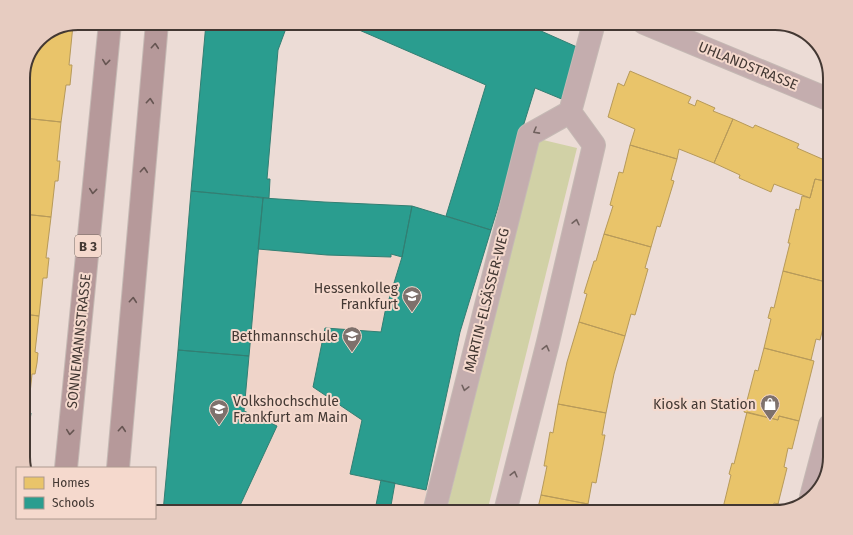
<svg xmlns="http://www.w3.org/2000/svg" width="853" height="535" font-family="'Fira Sans',sans-serif">
<rect width="100%" height="100%" fill="#ecdcd6"/>
<path fill="#efd4c9" d="M263 198 324 202 412 206 491 230 460 332 422 512H163L178 350 249 356Z"/>
<path fill="#d1d1a6" d="M539 139 577 148 487 512H446Z"/>
<path fill="#e9c46a" stroke="#b79a5a" d="M73 25 69 65H72L70 85H66L61 122 23 118V74L39 39Z
M630 71 691 97 688 103 695 106 697 100 715 108 713 111 733 119 714 163 679 149 677 159 630 145 635 129 608 117 618 83 624 86Z
M23 118 61 122 57 161H60L58 181H55L51 217 23 214Z
M733 119 753 128 755 125 799 144 797 148 829 162 824 181 815 179 810 198 774 184 771 192 739 178 740 175 714 163Z
M630 145 677 159 671 180 674 181 660 227 657 226 651 247 604 234 613 206 610 205 619 172 623 173Z
M815 179 830 182V283L783 271 790 243H788L796 209 799 210 802 196 810 198Z
M23 214 51 217 46 258H49L48 267 47 278H43L39 316 23 314Z
M604 234 651 247 645 268 648 269 635 315 631 314 625 336 579 322 587 294 584 293 594 261H596Z
M783 271 830 283 825 303 829 304 820 340 816 339 811 360 764 348 771 319 768 318 771 307 774 308Z
M23 314 39 316 35 352 38 353 37 363 35 374H32L28 413 23 412Z
M579 322 625 336 614 374 606 413 558 404 567 362Z
M764 348 814 361 799 421 779 416 778 420 744 412 755 370 758 371Z
M558 404 606 413 602 435H605L596 483 592 482 588 504 541 495 547 466H544L550 432 553 433Z
M747 412 778 420 779 416 799 421 792 449 788 448 784 467 787 468 778 504 774 503 772 512H722L731 475 729 474 732 463 734 464Z
M541 495 588 504 587 512H537Z"/>
<path fill="#2a9d8f" stroke="#327f73" d="M206 23H288L278 50 267 179H270L269 198 191 191Z
M343 23H523L577 47 564 100 535 88 491 230 446 216 486 85Z
M191 191 263 198 249 356 178 350Z
M263 198 324 202 412 206 402 257 391 254V257L327 255 258 249Z
M412 206 491 230 460 332 426 490 350 474 362 420 313 387 325 328 381 332 385 312 402 257Z
M178 350 249 356 244 411 277 426 237 512H163Z
M23 412 31 413 24 465 23 461Z
M381 480 395 483 390 511 375 510Z
M309 506 375 510 406 512H308Z"/>
<g fill="none" stroke-linecap="round" stroke-linejoin="round">
<defs>
<path id="street" d="M644 23 830 100
M811 497 830 425
M434 512 529 135 570 112 594 23
M505 512 548 342 594 145 570 112"/>
<path id="primary" d="M66 468 110 23
M118 468 157 23"/>
</defs>
<use href="#street" stroke="#c5b9b4" stroke-width="24"/>
<use href="#primary" stroke="#c5b9b4" stroke-width="24"/>
<use href="#street" stroke="#c4adae" stroke-width="22"/>
<use href="#primary" stroke="#b6999a" stroke-width="22"/>
</g>
<defs><path id="oneway-chevron" d="M-2-3.5L2.5 0L-2 3.5" fill="none" stroke-width="1.6" stroke-linecap="round" stroke-linejoin="round"/></defs>
<g stroke="#665552">
<use href="#oneway-chevron" transform="translate(155 46) rotate(-85)"/>
<use href="#oneway-chevron" transform="translate(106 62) rotate(96)"/>
<use href="#oneway-chevron" transform="translate(150 101) rotate(-85)"/>
<use href="#oneway-chevron" transform="translate(144 170) rotate(-85)"/>
<use href="#oneway-chevron" transform="translate(93 191) rotate(96)"/>
<use href="#oneway-chevron" transform="translate(133 300) rotate(-85)"/>
<use href="#oneway-chevron" transform="translate(122 429) rotate(-85)"/>
<use href="#oneway-chevron" transform="translate(70 432) rotate(96)"/>
</g>
<g stroke="#70615e">
<use href="#oneway-chevron" transform="translate(536 131) rotate(151)"/>
<use href="#oneway-chevron" transform="translate(576 222) rotate(-77)"/>
<use href="#oneway-chevron" transform="translate(546 348) rotate(-76)"/>
<use href="#oneway-chevron" transform="translate(465 388) rotate(104)"/>
<use href="#oneway-chevron" transform="translate(514 474) rotate(-76)"/>
</g>
<defs>
<symbol id="school-pin" viewBox="-11 -11 22 30"><path d="M0 17L-7.5 6A9.5 9.5 0 1 1 7.5 6Z" fill="#7e716c" stroke="#f5d9cd"/><path d="M0-5L7-2L0 1L-7-2ZM-4 1L0 2.5L4 1V4Q0 6-4 4Z" fill="#fff"/></symbol>
<symbol id="shop-pin" viewBox="-11 -11 22 30"><path d="M0 17L-7.5 6A9.5 9.5 0 1 1 7.5 6Z" fill="#7e716c" stroke="#f5d9cd"/><path d="M-5-2.5h2.3a2.7 3.5 0 0 1 5.4 0H5L5.5 6h-11ZM-1.5-2.5h3a1.5 2.3 0 0 0-3 0Z" fill="#fff"/></symbol>
<symbol id="university-pin" viewBox="-11 -11 22 30"><path d="M0 17L-7.5 6A9.5 9.5 0 1 1 7.5 6Z" fill="#7e716c" stroke="#f5d9cd"/><path d="M0-5L7-2L0 1L-7-2ZM-4 1L0 2.5L4 1V4Q0 6-4 4Z" fill="#fff"/></symbol>
</defs>
<g fill-rule="evenodd">
<use href="#school-pin" x="401" y="285" width="22" height="30"/>
<use href="#school-pin" x="341" y="325" width="22" height="30"/>
<use href="#shop-pin" x="759" y="393" width="22" height="30"/>
<use href="#university-pin" x="208" y="398" width="22" height="30"/>
</g>
<g text-anchor="middle" dominant-baseline="central" stroke-width="4" stroke-linejoin="round" paint-order="stroke">
<rect fill="#f5d9cd" stroke="#786861" stroke-width="1" x="75" y="235" width="26" height="22" rx="3"/>
<g font-size="13" font-weight="bold" fill="#433833">
<text x="88" y="246">B 3</text>
</g>
<g font-size="14" fill="#433833" stroke="#f5d9cd">
<text transform="translate(748 66) rotate(22)">UHLANDSTRASSE</text>
<text transform="translate(487 300) rotate(-76)">MARTIN-ELSÄSSER-WEG</text>
<text transform="translate(79 341) rotate(-84)">SONNEMANNSTRASSE</text>
</g>
<g font-size="14" fill="#433833" stroke="#f5d9cd" text-anchor="end">
<text x="398" y="288">Hessenkolleg<tspan x="398" dy="16">Frankfurt</tspan></text>
<text x="338" y="336">Bethmannschule</text>
<text x="233" y="401" text-anchor="start">Volkshochschule<tspan x="233" dy="16">Frankfurt am Main</tspan></text>
<text x="756" y="404">Kiosk an Station</text>
</g>
</g>
<path d="M0 0H853V535H0ZM78 30H775A48 48 0 0 1 823 78V457A48 48 0 0 1 775 505H78A48 48 0 0 1 30 457V78A48 48 0 0 1 78 30Z" fill="#e7ccc1" fill-rule="evenodd"/>
<path fill="none" stroke="#433833" stroke-width="2" d="M78 30H775A48 48 0 0 1 823 78V457A48 48 0 0 1 775 505H78A48 48 0 0 1 30 457V78A48 48 0 0 1 78 30Z"/>
<rect x="16" y="467" width="140" height="52" fill="#f5d9cd" stroke="#ae998f"/>
<rect x="24" y="477" width="20" height="12" fill="#e9c46a" stroke="#ae998f"/>
<text x="52" y="487" font-size="12" fill="#433833">Homes</text>
<rect x="24" y="497" width="20" height="12" fill="#2a9d8f" stroke="#ae998f"/>
<text x="52" y="507" font-size="12" fill="#433833">Schools</text>
</svg>
